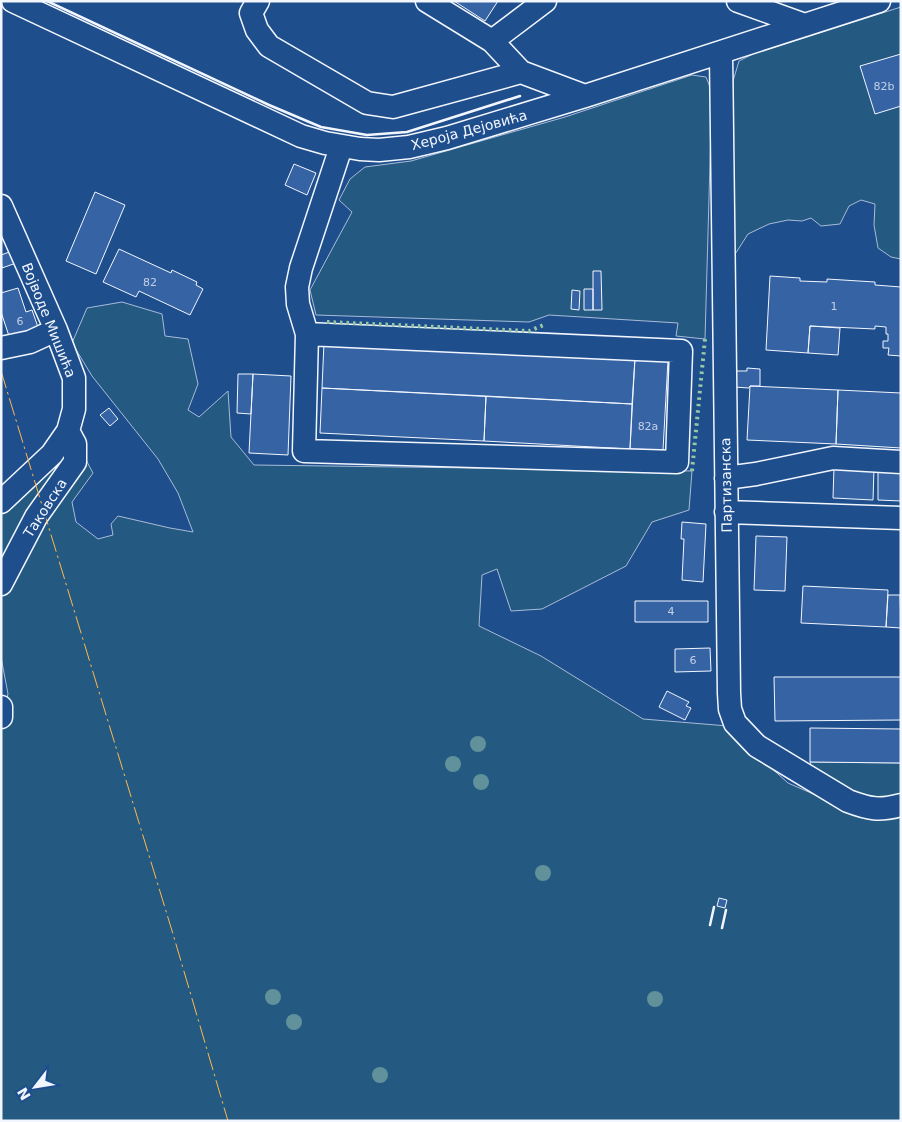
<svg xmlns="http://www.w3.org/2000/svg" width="902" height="1122" font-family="'DejaVu Sans',sans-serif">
<rect width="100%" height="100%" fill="#1f4e8c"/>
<path fill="#245a82" stroke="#a8bbd7" d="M901 7V259L891 257 878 248 874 225 875 204 861 200 849 206 840 224 821 226 811 218 802 221 788 220 769 224 748 234 732 259 733 191V81L739 61 753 54Z
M692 75 706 77 712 92 705 339 676 336 678 323 549 315 529 322 316 315 310 290 352 212 339 200 350 179 365 167 411 161 565 117Z
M122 302 162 314 165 336 188 339 198 384 188 410 199 417 228 391 231 437 254 465 692 471 689 510 652 522 626 566 542 609 511 611 497 569 482 575 479 626 541 656 643 719 728 726 750 749 788 783 843 807 812 768 810 762 901 763V1121H1V718L8 694 1 657V508L63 449 85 458 93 473 72 502 76 522 98 539 113 535 111 524 118 516 170 528 193 532 178 493 158 459 92 376 72 343 87 308Z"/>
<path fill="#3563a3" stroke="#f2f6ff" d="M454 1H498L485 21Z
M901 54V106L875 114 860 66Z
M294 164 316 173 307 195 285 185Z
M95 192 125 205 96 274 66 261Z
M119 249 171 273 172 270 197 282 196 285 203 289 190 315 139 291 136 297 103 282Z
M15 250 19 262 2 268 1 255Z
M593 271H601L602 310H593Z
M770 276 800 278V281L827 282V279L875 282V285L901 287V356L888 355 889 348H883V341H888V334H886V327L875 326V329L810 326 808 353 766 350Z
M18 288 26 312 32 310 39 330 10 339 1 312V293Z
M584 289H593V310H584Z
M572 290 580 291 579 310 571 309Z
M810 326 840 328 838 355 808 353Z
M324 342 635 358 632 404 322 388Z
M635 358 668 360 663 450 630 449Z
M747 368 760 369V386H750L749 388 734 387 735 371H747Z
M238 374H253L251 414 237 413Z
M253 374 291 376 288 455 249 453Z
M750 386 838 390 836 444 747 440Z
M322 388 486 396 484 441 320 433Z
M838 390 901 393V448L836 444Z
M486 396 632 404 630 449 484 441Z
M109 408 118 419 110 426 100 415Z
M834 466 874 468 873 500 833 498Z
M878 468 901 469V501L878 500Z
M682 522 706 524 703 582 682 580 684 539H681Z
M756 536 787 537 785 591 754 590Z
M803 586 888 590 886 627 801 623Z
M888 595H900L901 628 886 627Z
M635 601H708V622H635Z
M710 648 711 671 675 672V649Z
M774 677H901V720L775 721Z
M667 691 689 702 686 706 691 708 685 720 659 707Z
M810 728 901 729V763L810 762Z
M719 898 727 900 725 908 717 906Z"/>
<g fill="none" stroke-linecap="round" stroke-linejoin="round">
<defs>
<path id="minor" d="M13 1 301 136 325 143 360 149 379 150 409 147 447 138 585 96 879 1
M258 1 251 13 257 30 269 46 367 103 393 107 521 72
M427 1 492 41 521 72 585 96
M738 1 805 25
M492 41 545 1
M721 53 729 693 730 709 735 723 757 746 848 801C869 809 879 811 901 805
M1 206 56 330 74 378V409L68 431 52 454 1 502
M307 334 681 351 677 462 304 451 307 334 298 304 297 287 301 268 341 147
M1 348 30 342 56 330
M726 478 756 474 833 458 901 462
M726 512 901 518
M1 584 36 517 75 462V444L68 431
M1 707V717"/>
</defs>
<use href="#minor" stroke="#f2f6ff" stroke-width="25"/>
<use href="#minor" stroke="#1f4e8c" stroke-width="22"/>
<path stroke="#97c8a6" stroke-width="4" stroke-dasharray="2.5 4" stroke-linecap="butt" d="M327 322 529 331 546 324
M692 471 705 339"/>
<path stroke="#f2f6ff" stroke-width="2.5" d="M47 1 269 105 321 127 367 135 407 132 520 96
M710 925 714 907
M722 928 726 910"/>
<path stroke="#ffb74d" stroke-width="1" stroke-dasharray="18 4 2.5 4" stroke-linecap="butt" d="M1 371 173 934 228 1121"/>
</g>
<g fill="#61919a">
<circle cx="478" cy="744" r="8"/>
<circle cx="453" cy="764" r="8"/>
<circle cx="481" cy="782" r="8"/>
<circle cx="543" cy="873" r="8"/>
<circle cx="273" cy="997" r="8"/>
<circle cx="655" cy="999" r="8"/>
<circle cx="294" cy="1022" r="8"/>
<circle cx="380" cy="1075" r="8"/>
</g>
<g text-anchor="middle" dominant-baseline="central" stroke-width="4" stroke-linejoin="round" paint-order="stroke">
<g font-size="11" fill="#c3d1e8">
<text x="884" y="86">82b</text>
<text x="150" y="282">82</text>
<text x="834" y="306">1</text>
<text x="20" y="321">6</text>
<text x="648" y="426">82a</text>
<text x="671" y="611">4</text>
<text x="693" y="660">6</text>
</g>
<g font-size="14" fill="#f2f6ff" stroke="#1f4e8c">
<text transform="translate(469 130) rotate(-15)">Хероја Дејовића</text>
<text transform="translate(49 320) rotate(68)">Војводе Мишића</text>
<text transform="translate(726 485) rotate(-91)">Партизанска</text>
<text transform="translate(45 508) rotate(-57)">Таковска</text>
</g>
</g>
<rect width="902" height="1122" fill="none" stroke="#f2f6ff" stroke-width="5"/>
<g transform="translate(35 1087) rotate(239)" stroke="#1f4e8c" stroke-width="4" paint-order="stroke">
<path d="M0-4L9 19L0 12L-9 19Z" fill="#f2f6ff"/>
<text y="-8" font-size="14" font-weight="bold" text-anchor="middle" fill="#f2f6ff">N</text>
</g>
</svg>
